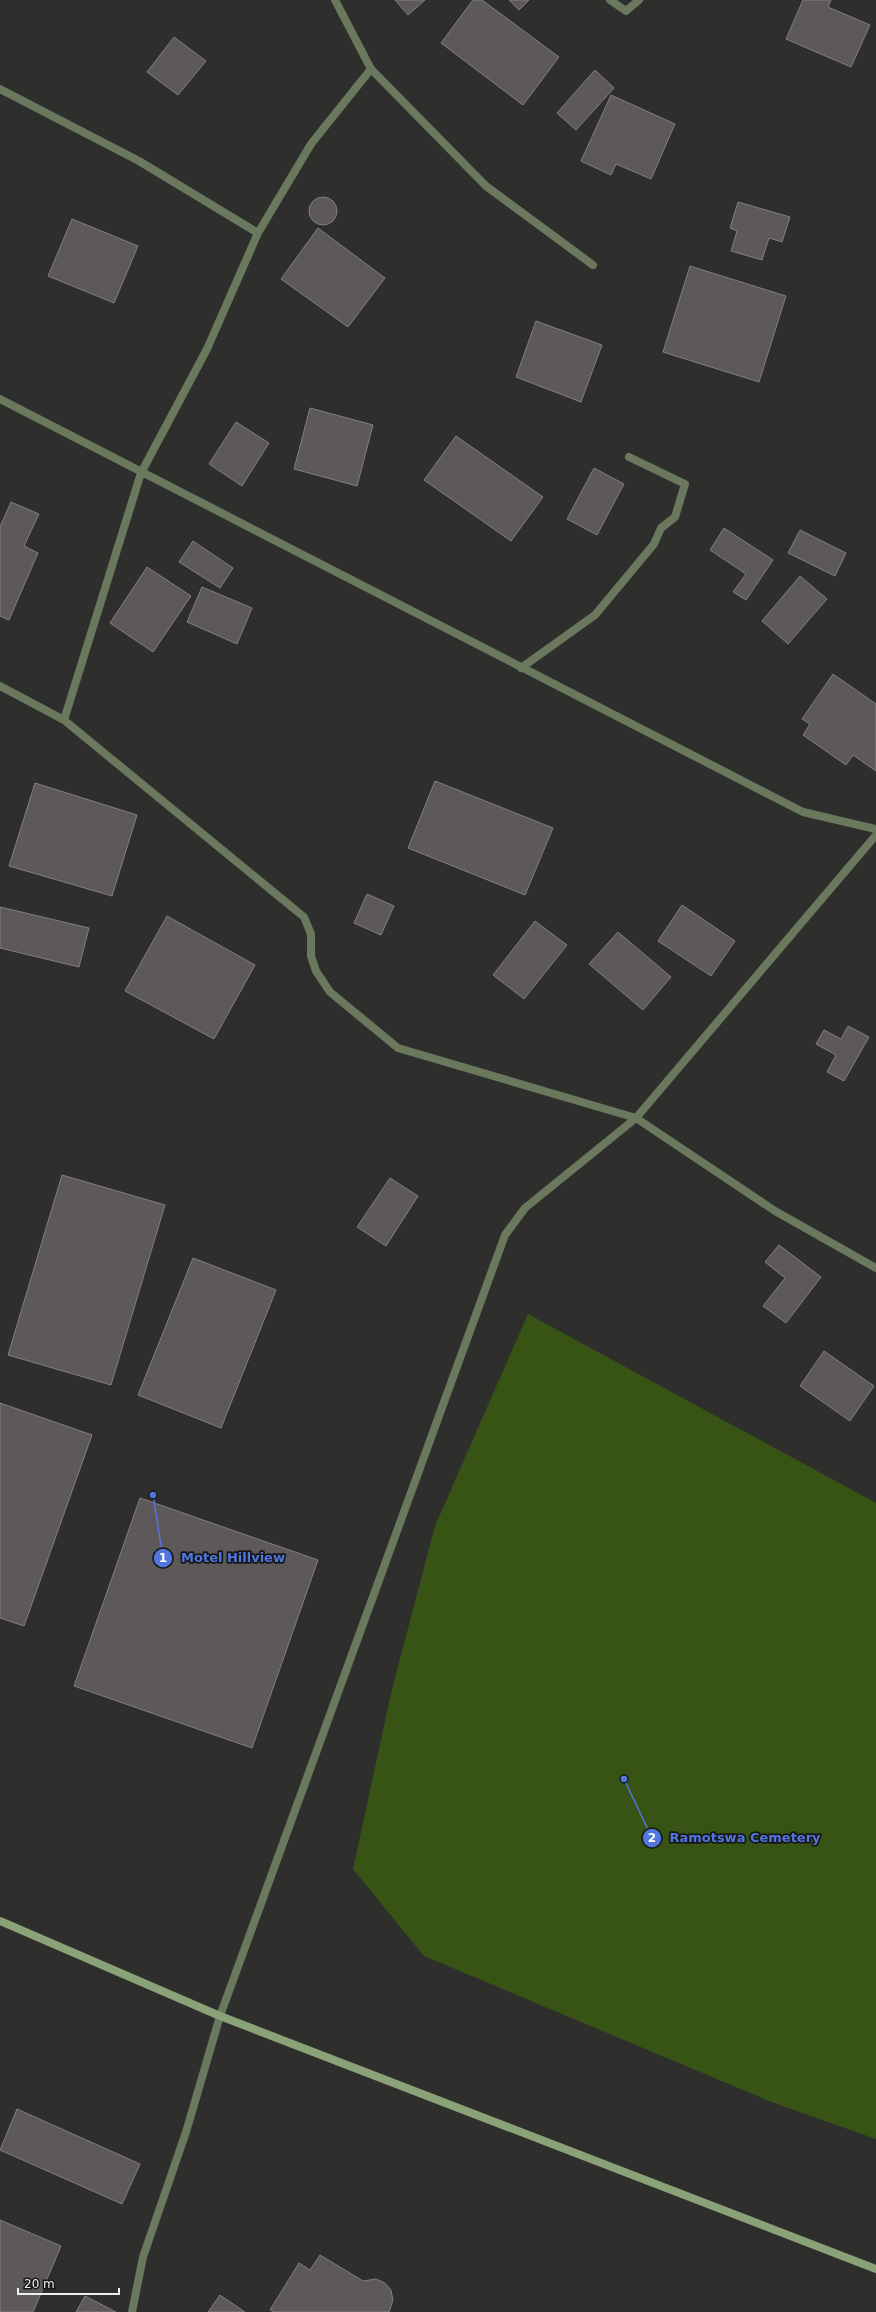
<svg xmlns="http://www.w3.org/2000/svg" width="876" height="2312" font-family="'DejaVu Sans',sans-serif">
<rect width="100%" height="100%" fill="#2e2f2c"/>
<path fill="#385415" d="M528 1314 876 1503V2139L774 2103 424 1956 353 1869 392 1689 435 1526Z"/>
<path fill="#5d595b" stroke="#837f81" d="M395 0H425L408 15Z
M473 0H482L559 57 523 105 441 43Z
M509 0H529L519 10Z
M803 0H831L828 7 870 25 851 67 786 39Z
M174 37 206 61 178 95 147 72Z
M595 70 614 88 576 130 557 113Z
M611 95 675 124 651 179 616 164 611 175 581 161Z
M309 211a14 14 0 1 1 28 0a14 14 0 1 1-28 0Z
M738 202 790 217 782 242 769 238 762 260 731 251 737 231 730 228Z
M72 219 138 246 114 303 48 276Z
M318 228 385 278 348 327 281 279Z
M690 266 786 296 759 382 663 352Z
M536 321 602 345 581 402 516 377Z
M310 408 373 425 357 486 294 469Z
M236 422 269 443 242 486 209 464Z
M456 436 543 497 511 541 424 480Z
M594 468 624 484 597 535 567 519Z
M11 502 39 514 24 546 38 553 9 620 0 616V527Z
M724 528 773 560 746 600 733 592 746 574 710 550Z
M800 530 846 553 835 576 788 553Z
M193 541 233 568 220 588 179 562Z
M147 567 191 596 153 652 110 623Z
M800 576 827 599 788 644 762 621Z
M202 587 252 608 237 644 187 622Z
M833 674 876 704V771L853 755 846 765 803 735 810 724 802 719Z
M435 781 553 828 525 895 408 848Z
M35 783 137 815 112 896 9 866Z
M367 894 394 906 381 935 354 923Z
M682 905 735 941 711 976 658 941Z
M0 907 89 928 79 967 0 948Z
M167 916 255 965 214 1039 125 991Z
M535 921 567 945 524 999 493 975Z
M618 932 671 977 643 1010 589 964Z
M848 1026 869 1037 844 1081 827 1072 836 1055 816 1044 824 1030 841 1039Z
M62 1175 165 1205 111 1385 8 1355Z
M390 1178 418 1196 386 1246 357 1227Z
M779 1245 821 1277 786 1323 763 1306 785 1278 765 1262Z
M193 1258 276 1290 221 1428 138 1395Z
M824 1351 874 1386 850 1421 800 1386Z
M0 1403 92 1435 24 1626 0 1618Z
M140 1498 318 1560 252 1748 74 1686Z
M17 2109 140 2164 122 2204 0 2150Z
M0 2220 61 2246 33 2312H0Z
M320 2255 363 2281 376 2279 385 2283 391 2290 393 2300 389 2312H274L270 2310 299 2263 310 2270Z
M220 2295 245 2312H208Z
M85 2296 116 2312H76Z"/>
<g fill="none" stroke-linecap="round" stroke-linejoin="round">
<path stroke="#6a785e" stroke-width="8" d="M335 0 371 69 486 186 593 265
M610 0 626 11 639 0
M0 89 139 161 258 233
M0 399 803 812 876 829
M521 668 595 615 654 544 661 528 675 517 685 484 629 457
M0 686 64 720 304 917 311 934V956L316 971 330 992 398 1048 636 1118 775 1211 876 1268
M64 720 141 473 207 349 258 233 311 144 371 69
M132 2312 143 2257 186 2132 220 2016 505 1235 525 1208 636 1118 876 835"/>
<path stroke="#8ba177" stroke-width="8" d="M0 1921 220 2016 876 2269"/>
</g>
<path fill="none" stroke="#5176dd" stroke-width="1.5" d="M153 1495L163 1558M624 1779L652 1838"/>
<g fill="#5176dd" stroke="#161716" stroke-width="1.5">
<circle cx="153" cy="1495" r="4"/>
<circle cx="624" cy="1779" r="4"/>
<circle cx="163" cy="1558" r="10"/>
<circle cx="652" cy="1838" r="10"/>
</g>
<g font-size="12" text-anchor="middle" font-weight="bold" fill="#fff">
<text x="163" y="1562">1</text>
<text x="652" y="1842">2</text>
</g>
<g font-size="13" text-anchor="middle" font-weight="bold" fill="#5176dd" stroke="#161716" stroke-width="3.5" stroke-linejoin="round" paint-order="stroke">
<text x="233" y="1562">Motel Hillview</text>
<text x="745" y="1842">Ramotswa Cemetery</text>
</g>
<path d="M18 2288v6h101v-6" fill="none" stroke="#edefed" stroke-width="2"/>
<text x="24" y="2288" font-size="12" fill="#edefed" stroke="#161716" stroke-width="3" paint-order="stroke">20 m</text>
</svg>
